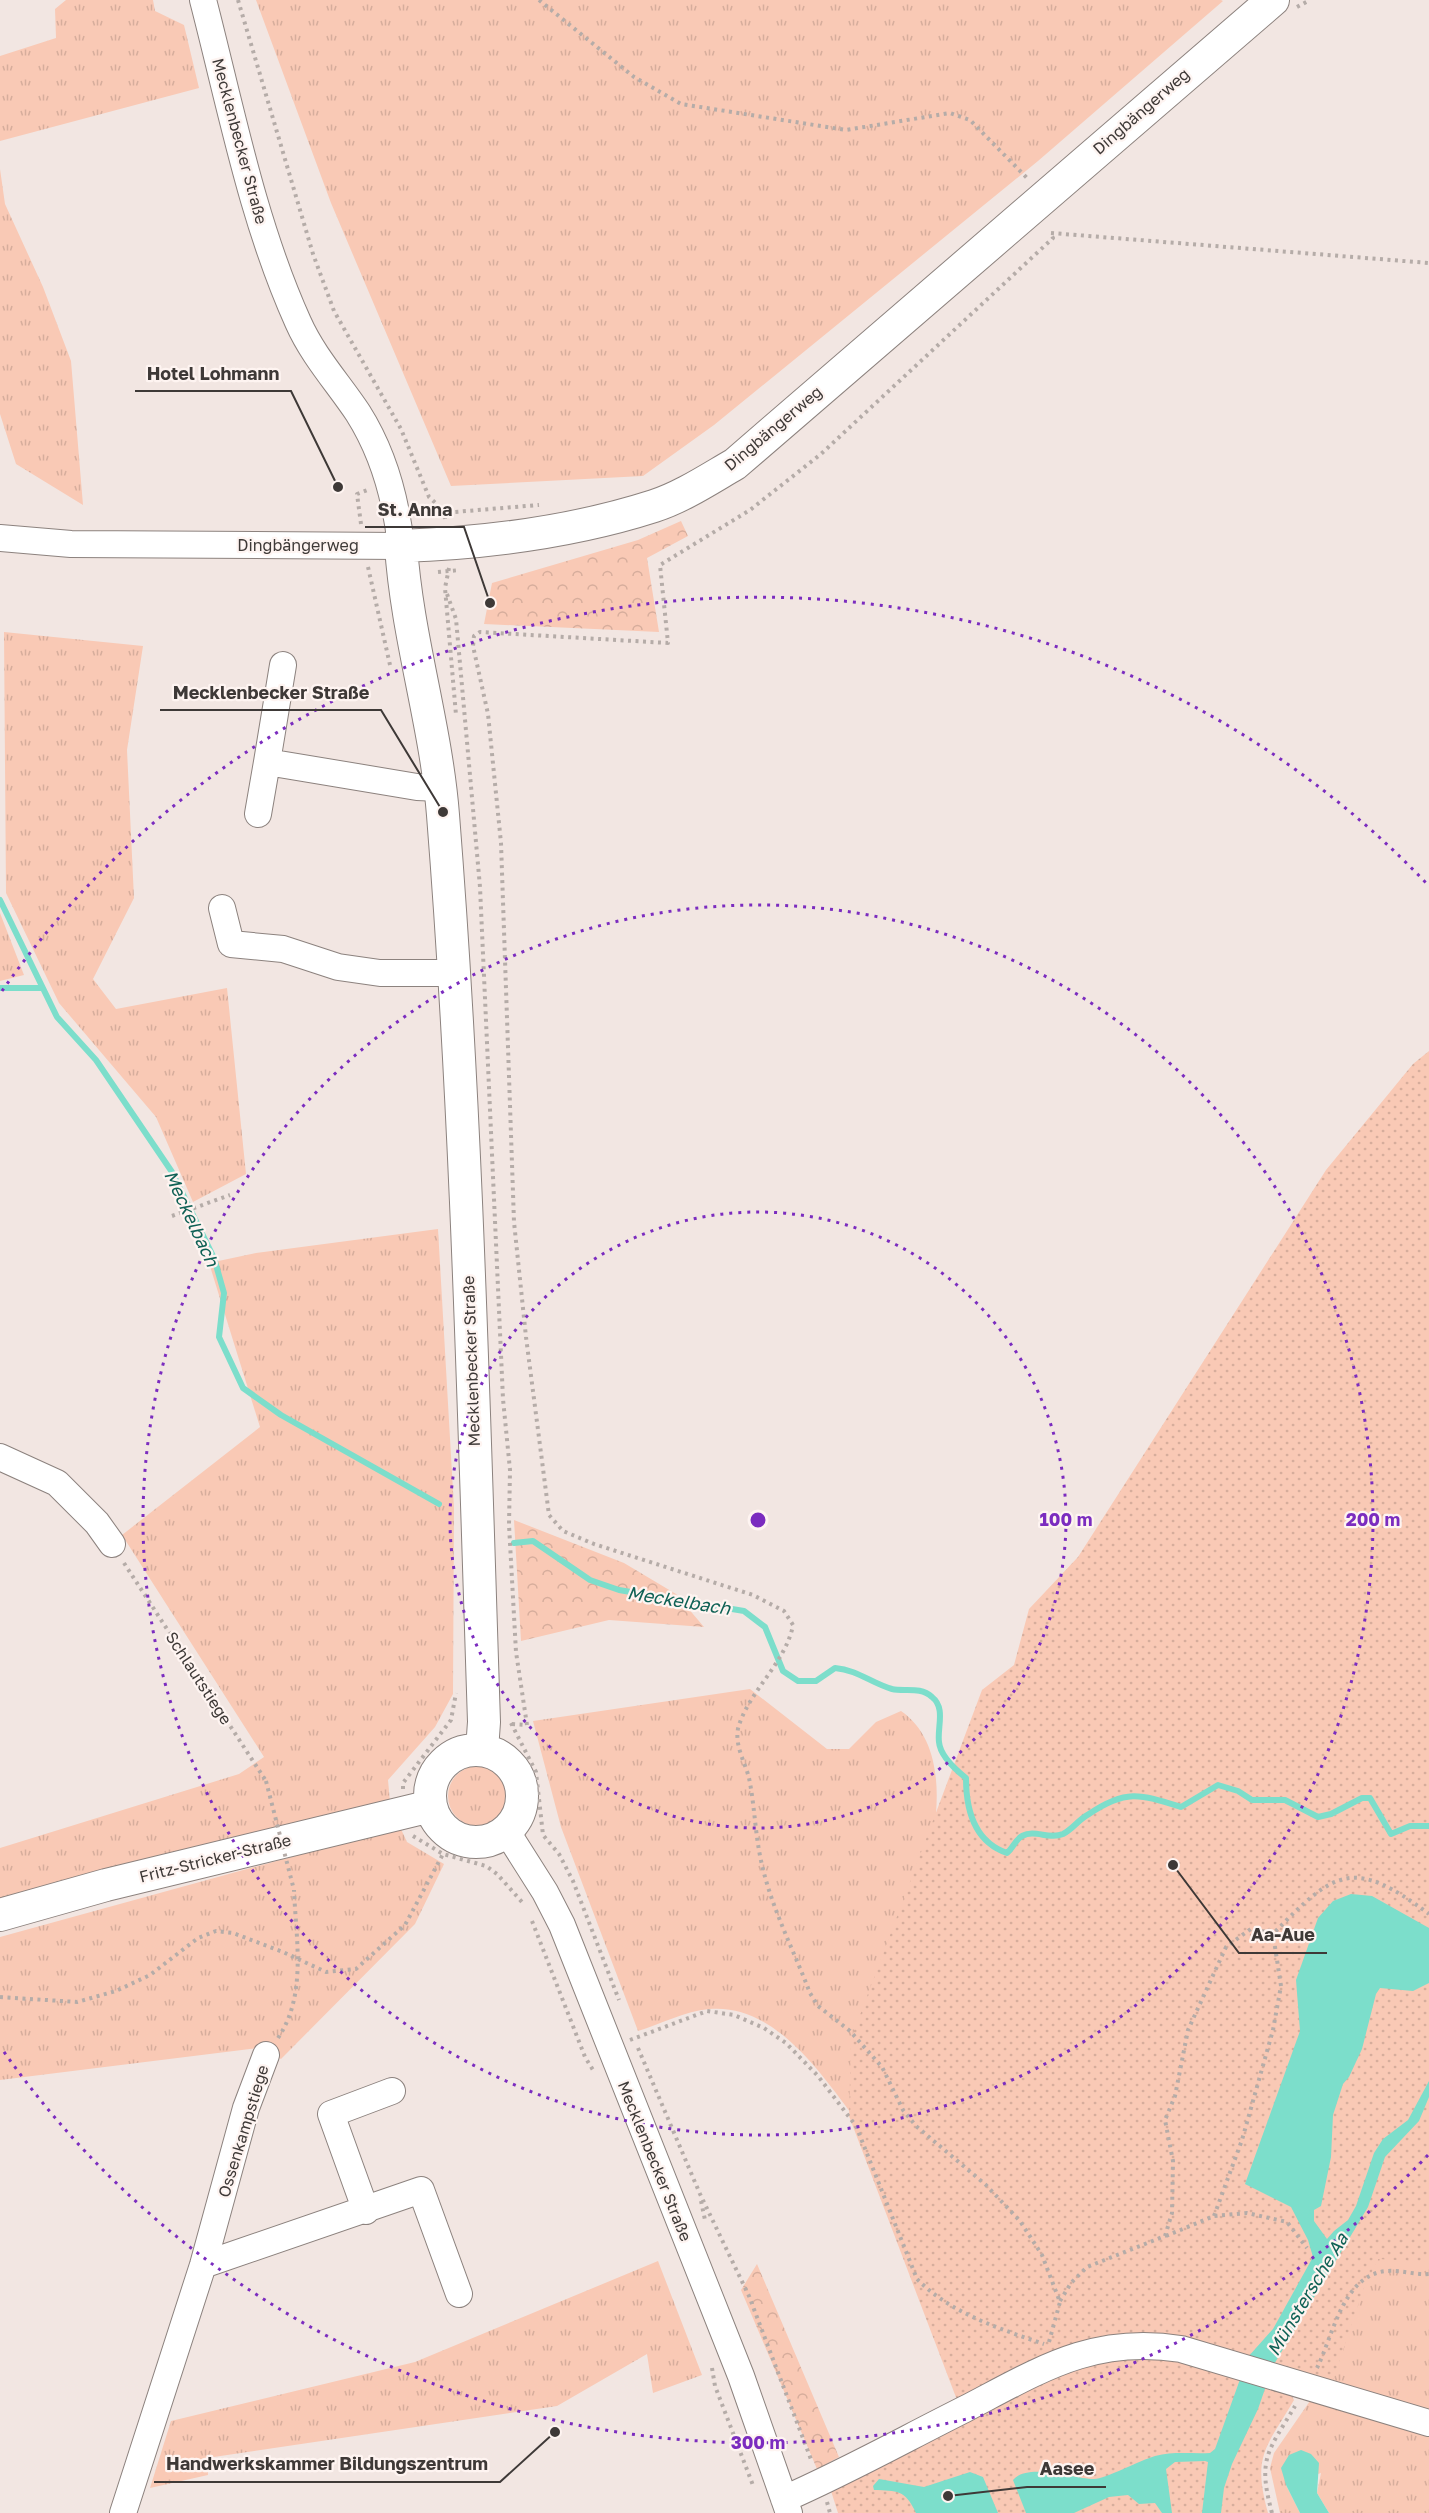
<svg xmlns="http://www.w3.org/2000/svg" width="1429" height="2513" font-family="'Golos Text',sans-serif">
<defs>
<pattern id="grass-tufts" width="24" height="20" patternUnits="userSpaceOnUse" patternTransform="scale(1.5)"><rect width="24" height="20" fill="#f9c9b5"/><path d="M3 7l-1-3M5 7V3M7 7l1-3M15 17l-1-3M17 17v-4M19 17l1-3" fill="none" stroke="#d6ad9c"/></pattern>
<pattern id="forest-crowns" width="20" height="18" patternUnits="userSpaceOnUse" patternTransform="scale(1.5)"><rect width="20" height="18" fill="#f9c9b5"/><path d="M2 6a3 3 0 1 1 6 0M12 15a3 3 0 1 1 6 0" fill="none" stroke="#d6ad9c"/></pattern>
<pattern id="park-dots" width="8" height="8" patternUnits="userSpaceOnUse" patternTransform="scale(1.5)"><rect width="8" height="8" fill="#f9c9b5"/><path d="M2 2h.1M6 6h.1" fill="none" stroke="#d6ad9c" stroke-width="1.8" stroke-linecap="round"/></pattern>
</defs>
<rect width="100%" height="100%" fill="#f2e6e2"/>
<path fill="url(#grass-tufts)" d="M66 0H153L155 11 184 25 199 88 0 141V56L56 38 55 9Z
M256 0H1221L1223 1 1038 161 714 425 643 476 451 486 331 203Z
M0 169 5 204 43 287 71 361 83 505 16 464 0 414Z
M4 632 143 646 127 750 134 898 93 979 116 1009 227 988 246 1174 193 1202 156 1117 59 1003 6 893Z
M0 913 24 975 0 981Z
M438 1229 454 1508 453 1694 435 1727 388 1780 390 1802 0 1906V1848L239 1774 264 1757 122 1535 260 1427 209 1263 256 1253Z
M750 1689 827 1749H849L876 1722 901 1711C939 1737 940 1790 934 1831L857 2121C822 2075 775 2003 709 2009 686 2011 660 2024 638 2031L561 1827 533 1721Z
M448 1796a30 30 0 1 1 60 0a30 30 0 1 1-60 0Z
M400 1827 407 1842 444 1864 415 1924 281 2059 259 2048 0 2080V1937Z
M1429 2097V2413L1312 2378Z
M658 2261 702 2375 653 2393 647 2354 557 2406 207 2458 208 2475 150 2488 171 2421 415 2362Z
M1312 2398 1429 2433V2513H1329L1317 2493 1321 2473 1286 2485 1300 2513H1280L1270 2468 1274 2453Z"/>
<path fill="url(#forest-crowns)" d="M681 521 688 536 647 558 659 632 484 624 492 583 638 540Z
M514 1520 624 1563 676 1594 704 1627 609 1620 521 1641Z
M757 2264 839 2457 817 2469 741 2290Z"/>
<path fill="url(#park-dots)" d="M1429 1051V2262L1378 2259 1363 2290 1331 2387 1287 2386 1294 2400C1266 2448 1252 2455 1268 2513H838L831 2491 957 2400 849 2116 851 2039 982 1690 1014 1665 1029 1609 1078 1557 1326 1170 1413 1064Z"/>
<path fill="#7cdecb" d="M1351 1894 1372 1896 1429 1928V1983L1413 1991 1380 1988 1376 1994 1362 2049 1349 2077 1343 2084 1333 2115 1331 2157 1321 2206 1314 2210V2221L1327 2239 1334 2231 1348 2220 1356 2206 1374 2153 1383 2139 1408 2120 1429 2081V2097L1419 2121 1385 2157 1368 2207 1273 2366 1258 2409 1232 2464 1224 2488 1221 2513H1202L1208 2462 1205 2461 1175 2462 1166 2469 1172 2513H1162L1155 2503 1139 2504 1128 2495 1109 2497 1074 2513H1026L1013 2480C1028 2462 1074 2479 1094 2479 1105 2479 1141 2460 1155 2456 1174 2451 1191 2454 1210 2453L1215 2449 1248 2357 1273 2329 1313 2257 1308 2240 1291 2207 1245 2184 1300 2031 1296 1980 1318 1918 1333 1901Z
M1301 2450 1311 2454 1319 2463 1317 2493 1329 2513H1300L1286 2485 1281 2468 1289 2455Z
M970 2472 983 2477 998 2513H916C905 2489 897 2491 874 2490L873 2486 879 2479 924 2487Z"/>
<g fill="none" stroke-linecap="round" stroke-linejoin="round">
<path stroke="#7cdecb" stroke-width="6" d="M0 900 57 1017 96 1060 172 1172 214 1258 224 1293 219 1337 243 1388 281 1415 439 1504
M0 988H41
M514 1543 533 1541 590 1580 619 1590 744 1611 765 1627 783 1671 798 1681H816L835 1668C858 1670 871 1683 892 1689 905 1692 920 1686 932 1697 946 1708 937 1727 939 1742 940 1755 956 1770 966 1778 966 1810 975 1842 1007 1853 1013 1848 1016 1839 1022 1836 1035 1829 1049 1840 1063 1834 1073 1829 1079 1819 1089 1814 1126 1789 1140 1794 1181 1807L1218 1785 1238 1791 1252 1800H1285L1318 1817 1331 1814 1362 1798H1370L1391 1834 1410 1826H1429"/>
<defs>
<path id="minor" d="M0 538 71 544 401 546C396 499 384 454 358 413 338 383 313 356 298 322 252 220 231 108 203 0
M267 762 283 665
M258 814 267 762 417 787 440 788
M222 908 231 944 283 949 338 967 380 973H453
M0 1457 57 1483 97 1523 112 1544
M507 1832 545 1892 562 1925 741 2376 789 2513
M366 2211 331 2114 392 2091
M203 2265 421 2190 459 2294
M784 2499C846 2472 905 2439 965 2409 1040 2370 1093 2335 1181 2349L1429 2423
M123 2513 203 2265 246 2108 266 2055"/>
<path id="major" d="M430 1796a46 46 0 1 1 92 0a46 46 0 1 1-92 0Z
M482 1750 484 1722C474 1420 467 1117 443 815 436 725 407 637 401 546 486 543 573 532 654 506 682 497 709 479 735 464L1273 0
M0 1915 106 1885 431 1806"/>
</defs>
<use href="#minor" stroke="#8c827e" stroke-width="28"/>
<use href="#major" stroke="#8c827e" stroke-width="34"/>
<path stroke="#b5aca8" stroke-width="4" stroke-dasharray="3 4.5" stroke-linecap="butt" d="M238 0 313 254 334 311 401 429 429 497 444 511 445 519
M539 0 634 77 681 104 846 130 950 113 970 120 1029 180
M1297 7 1310 0
M1051 233 1429 263
M418 515 539 505
M361 524 357 494 370 489
M368 567 390 665
M449 568 445 588 456 715
M438 572 460 570
M447 594 456 619 480 887 503 1399 510 1470 509 1525 516 1652 527 1725 512 1724
M172 1216 230 1195
M124 1563 266 1781
M511 1723 536 1772 543 1835 559 1854 573 1881 619 2000
M403 1789V1783L451 1720 456 1693
M413 1836 443 1854 486 1866 497 1874 522 1902
M532 1921 585 2057 593 2070
M0 1997 77 2002 116 1991 150 1975 198 1938 216 1931 233 1933 283 1952 326 1972 356 1969 405 1925 443 1854
M278 2038C307 1995 296 1940 294 1890
M630 2040 707 2011 734 2015 764 2028 786 2043 818 2076 856 2126 917 2279C950 2313 1000 2329 1044 2344
M638 2048 700 2194 749 2296 812 2462
M701 2201 705 2220
M1214 2216 1242 2140 1273 2030 1281 1986 1273 1934
M1166 2236 1214 2216 1247 2213 1287 2222 1307 2248
M1060 2301 1071 2283 1087 2267 1165 2236 1172 2213 1173 2161 1165 2120 1175 2096 1188 2030 1226 1947 1252 1928 1273 1934C1335 1870 1353 1857 1429 1914
M1049 2342 1060 2302 1042 2255 1020 2221 986 2185 916 2126 903 2110 882 2067 850 2031 818 2006 810 1993C794 1951 772 1909 762 1865 755 1836 755 1807 749 1778 745 1762 733 1743 739 1725 751 1689 786 1662 793 1625L784 1611 753 1595 594 1544 563 1531 549 1515 526 1337 514 1222 501 843 488 714 473 646 474 636 480 632 668 643 660 565 750 510 821 454 1053 238 1050 233
M712 2368 715 2386 754 2488
M1317 2368C1333 2336 1343 2274 1387 2271 1401 2270 1415 2275 1429 2274
M827 2502 830 2513
M1272 2513C1257 2458 1268 2452 1295 2406"/>
<use href="#minor" stroke="#fff" stroke-width="26"/>
<use href="#major" stroke="#fff" stroke-width="32"/>
<path stroke="#b5aca8" stroke-width="4" stroke-dasharray="3 4.5" stroke-linecap="butt" d="M266 1781 294 1890"/>
</g>
<g fill="none" stroke="#7b2cbf" stroke-width="3" stroke-dasharray="3 6">
<circle cx="758" cy="1520" r="308"/>
<circle cx="758" cy="1520" r="615"/>
<path d="M1428 2155A923 923 0 0 1 2 2049M2 991A923 923 0 0 1 1428 885"/>
</g>
<g text-anchor="middle" dominant-baseline="central" stroke-width="4.5" stroke-linejoin="round" paint-order="stroke">
<g font-size="16" fill="#3e3937" stroke="#fef4f1">
<text transform="translate(1141 111) rotate(-41)">Dingbängerweg</text>
<text transform="translate(240 141) rotate(75)">Mecklenbecker Straße</text>
<text transform="translate(773 428) rotate(-40)">Dingbängerweg</text>
<text x="298" y="545">Dingbängerweg</text>
<text transform="translate(471 1361) rotate(-92)">Mecklenbecker Straße</text>
<text transform="translate(199 1678) rotate(57)">Schlautstiege</text>
<text transform="translate(215 1858) rotate(-14)">Fritz-Stricker-Straße</text>
<text transform="translate(243 2131) rotate(-73)">Ossenkampstiege</text>
<text transform="translate(655 2161) rotate(68)">Mecklenbecker Straße</text>
</g>
<g font-size="18" font-style="italic" fill="#0f6155" stroke="#fef4f1">
<text transform="translate(192 1218) rotate(65)">Meckelbach</text>
<text transform="translate(679 1600) rotate(9)">Meckelbach</text>
<text transform="translate(1307 2294) rotate(-59)">Münstersche Aa</text>
</g>
</g>
<circle cx="758" cy="1520" r="9" fill="#7b2cbf" stroke="#fef4f1" stroke-width="3"/>
<g font-size="18" text-anchor="middle" font-weight="bold" fill="#7b2cbf" stroke="#fef4f1" stroke-width="4.5" stroke-linejoin="round" paint-order="stroke">
<text x="1066" y="1526">100 m</text>
<text x="1373" y="1526">200 m</text>
<text x="758" y="2449">300 m</text>
</g>
<path fill="none" stroke="#3e3937" stroke-width="2" d="M338 487L291 391H135M490 603L464 527H365M443 812L381 710H160M1173 1865L1239 1953H1327M555 2432L500 2482H154M948 2496L1027 2487H1106"/>
<g fill="#3e3937" stroke="#fef4f1" stroke-width="2">
<circle cx="338" cy="487" r="6"/>
<circle cx="490" cy="603" r="6"/>
<circle cx="443" cy="812" r="6"/>
<circle cx="1173" cy="1865" r="6"/>
<circle cx="555" cy="2432" r="6"/>
<circle cx="948" cy="2496" r="6"/>
</g>
<g font-size="18" text-anchor="middle" font-weight="bold" fill="#3e3937" stroke="#fef4f1" stroke-width="4.5" stroke-linejoin="round" paint-order="stroke">
<text x="213" y="380">Hotel Lohmann</text>
<text x="415" y="516">St. Anna</text>
<text x="271" y="699">Mecklenbecker Straße</text>
<text x="1283" y="1941">Aa-Aue</text>
<text x="327" y="2470">Handwerkskammer Bildungszentrum</text>
<text x="1067" y="2475">Aasee</text>
</g>
</svg>
